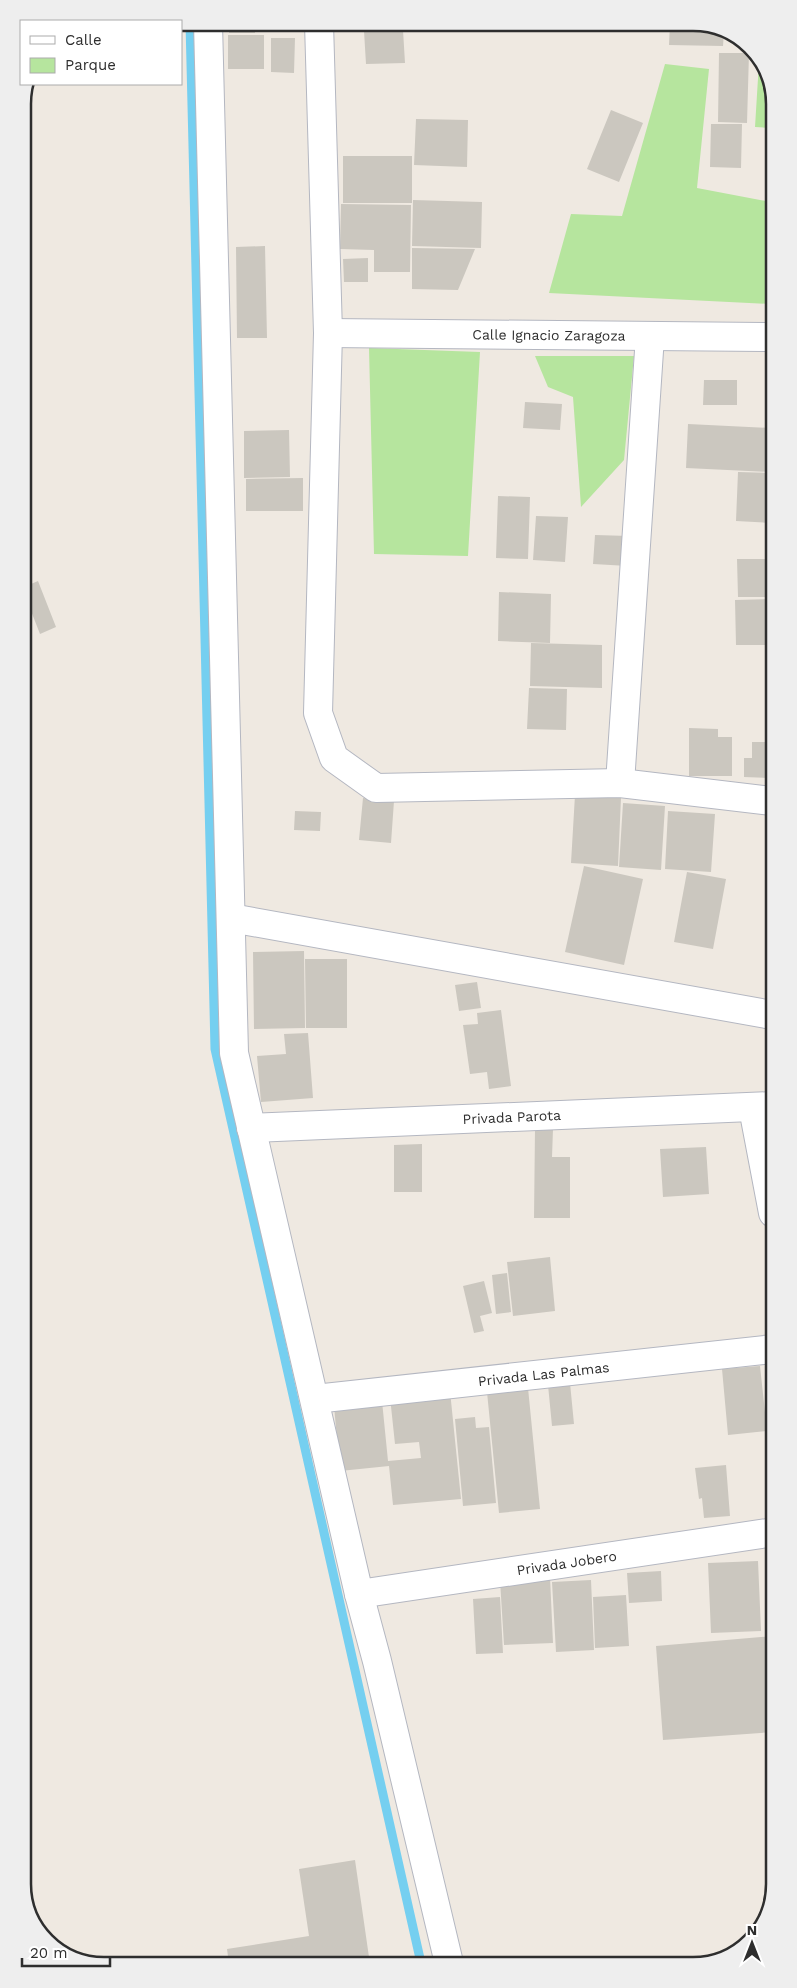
<svg xmlns="http://www.w3.org/2000/svg" width="797" height="1988" font-family="'Work Sans',sans-serif">
<rect width="100%" height="100%" fill="#efe9e1"/>
<path fill="#b6e59e" d="M759 62 770 79V128L755 127Z
M665 64 709 69 697 188 771 202V304L549 293 571 214 622 216Z
M369 348 480 352 468 556 374 554Z
M535 356H634L624 460 581 507 573 397 548 387Z"/>
<g fill="none" stroke-linecap="round" stroke-linejoin="round">
<path stroke="#75cff0" stroke-width="9" d="M190 23 215 1049 421 1963"/>
</g>
<path fill="#cbc7bf" d="M229 23H255V33H229Z
M458 23H481V30H458Z
M670 23H698L724 32 723 46 669 45Z
M403 30 405 63 366 64 364 31Z
M228 35H264V69H228Z
M271 38H295L294 73 271 72Z
M719 53H749L747 123 718 122Z
M611 110 643 123 619 182 587 169Z
M416 119 468 120 467 167 414 165Z
M711 124H742L741 168 710 167Z
M343 156H412V203H343Z
M413 200 482 202 481 248 412 246Z
M341 204 411 205 410 272H374V250L340 249Z
M265 246 267 338H237L236 247Z
M412 248 475 249 458 290 412 289Z
M368 258V282H344L343 259Z
M704 380H737V405H703Z
M525 402 562 404 560 430 523 428Z
M688 424 771 428V472L686 468Z
M289 430 290 477 244 478V431Z
M738 472 771 473V523L736 521Z
M303 478V511H246V479Z
M498 496 530 497 528 559 496 558Z
M536 516 568 517 565 562 533 560Z
M595 535 629 536 628 566 593 564Z
M737 559H771V597H738Z
M38 581 56 627 40 634 24 593V587Z
M499 592 551 594 550 643 498 641Z
M771 599 772 645H736L735 600Z
M531 643 602 645V688L530 686Z
M529 688 567 689 566 730 527 729Z
M689 728 718 729V737H732V776H689Z
M769 733H772V778L744 777V758H752V742H769Z
M575 795 621 798 618 866 571 863Z
M363 798 394 801 391 843 359 840Z
M623 803 665 806 661 870 619 867Z
M295 811 321 812 320 831 294 830Z
M668 811 715 814 711 872 665 869Z
M584 866 643 879 624 965 565 952Z
M687 872 726 879 713 949 674 942Z
M304 951 305 1028 254 1029 253 952Z
M305 959H347V1028H306Z
M477 982 481 1008 459 1011 455 985Z
M501 1010 511 1086 489 1089 487 1072 470 1074 463 1025 478 1024 477 1013Z
M308 1033 313 1098 261 1102 257 1056 286 1054 284 1034Z
M535 1129H553L552 1157H570V1218H534Z
M422 1144V1192H394V1145Z
M706 1147 709 1194 663 1197 660 1149Z
M550 1257 555 1311 513 1316 507 1262Z
M507 1273 511 1312 496 1314 492 1275Z
M484 1281 492 1313 480 1316 484 1331 474 1333 463 1286Z
M760 1366 767 1431 728 1435 722 1369Z
M570 1383 574 1424 552 1426 548 1385Z
M528 1388 540 1509 499 1513 487 1392Z
M450 1391 461 1499 393 1505 389 1466 340 1471 334 1406 382 1401 388 1461 421 1458 419 1442 395 1444 390 1397Z
M475 1417 476 1428 489 1427 496 1503 463 1506 455 1419Z
M769 1432H773V1462H772Z
M726 1465 730 1516 704 1518 702 1498 699 1499 695 1468Z
M758 1561 761 1631 711 1633 708 1563Z
M661 1571 662 1601 629 1603 627 1573Z
M550 1577 553 1643 504 1645 500 1580Z
M591 1580 594 1650 556 1652 552 1582Z
M626 1595 629 1646 595 1648 593 1597Z
M500 1597 503 1653 476 1654 473 1599Z
M774 1636V1732L663 1740 656 1646Z
M355 1860 370 1964H229L227 1949 309 1936 299 1869Z"/>
<g fill="none" stroke-linecap="round" stroke-linejoin="round">
<defs>
<g id="street">
<path d="M208 23 234 1053 359 1594 377 1661 449 1963"/>
<path d="M319 23 328 333 318 713 334 758 376 788 620 783 772 801"/>
<path id="s1" d="M328 333 771 337"/>
<path d="M620 783 650 336"/>
<path d="M231 918 772 1015"/>
<path d="M753 1108 773 1213"/>
<path id="s2" d="M251 1128 773 1106"/>
<path id="s3" d="M315 1399 773 1349"/>
<path id="s4" d="M359 1594 774 1532"/>
</g>
</defs>
<use href="#street" stroke="#b4b7c1" stroke-width="30"/>
<use href="#street" stroke="#fff" stroke-width="28"/>
</g>
<g text-anchor="middle" dominant-baseline="central" stroke-width="4" stroke-linejoin="round" paint-order="stroke">
<g font-size="14" fill="#2e2e2e" stroke="#fff">
<text stroke="none"><textPath href="#s1" startOffset="221">Calle Ignacio Zaragoza</textPath></text>
<text stroke="none"><textPath href="#s2" startOffset="261">Privada Parota</textPath></text>
<text stroke="none"><textPath href="#s3" startOffset="230">Privada Las Palmas</textPath></text>
<text stroke="none"><textPath href="#s4" startOffset="210">Privada Jobero</textPath></text>
</g>
</g>
<path d="M0 0H797V1988H0ZM104 31H693A73 73 0 0 1 766 104V1884A73 73 0 0 1 693 1957H104A73 73 0 0 1 31 1884V104A73 73 0 0 1 104 31Z" fill="#eee" fill-rule="evenodd"/>
<path fill="none" stroke="#2e2e2e" stroke-width="2.5" d="M104 31H693A73 73 0 0 1 766 104V1884A73 73 0 0 1 693 1957H104A73 73 0 0 1 31 1884V104A73 73 0 0 1 104 31Z"/>
<rect x="20" y="20" width="162" height="65" fill="#ffffff" stroke="#ababab"/>
<rect x="30" y="36" width="25" height="8" fill="#ffffff" stroke="#ababab"/>
<text x="65" y="45" font-size="15" fill="#2e2e2e">Calle</text>
<rect x="30" y="58" width="25" height="15" fill="#b6e59e" stroke="#ababab"/>
<text x="65" y="70" font-size="15" fill="#2e2e2e">Parque</text>
<g transform="translate(752 1943)" stroke="#ffffff" stroke-width="4" paint-order="stroke">
<path d="M0-4L9 19L0 12L-9 19Z" fill="#2e2e2e"/>
<text y="-8" font-size="14" font-weight="bold" text-anchor="middle" fill="#2e2e2e">N</text>
</g>
<path d="M22 1958v8h88v-8" fill="none" stroke="#2e2e2e" stroke-width="2.5"/>
<text x="30" y="1958" font-size="15" fill="#2e2e2e" stroke="#ffffff" stroke-width="4" paint-order="stroke">20 m</text>
</svg>
